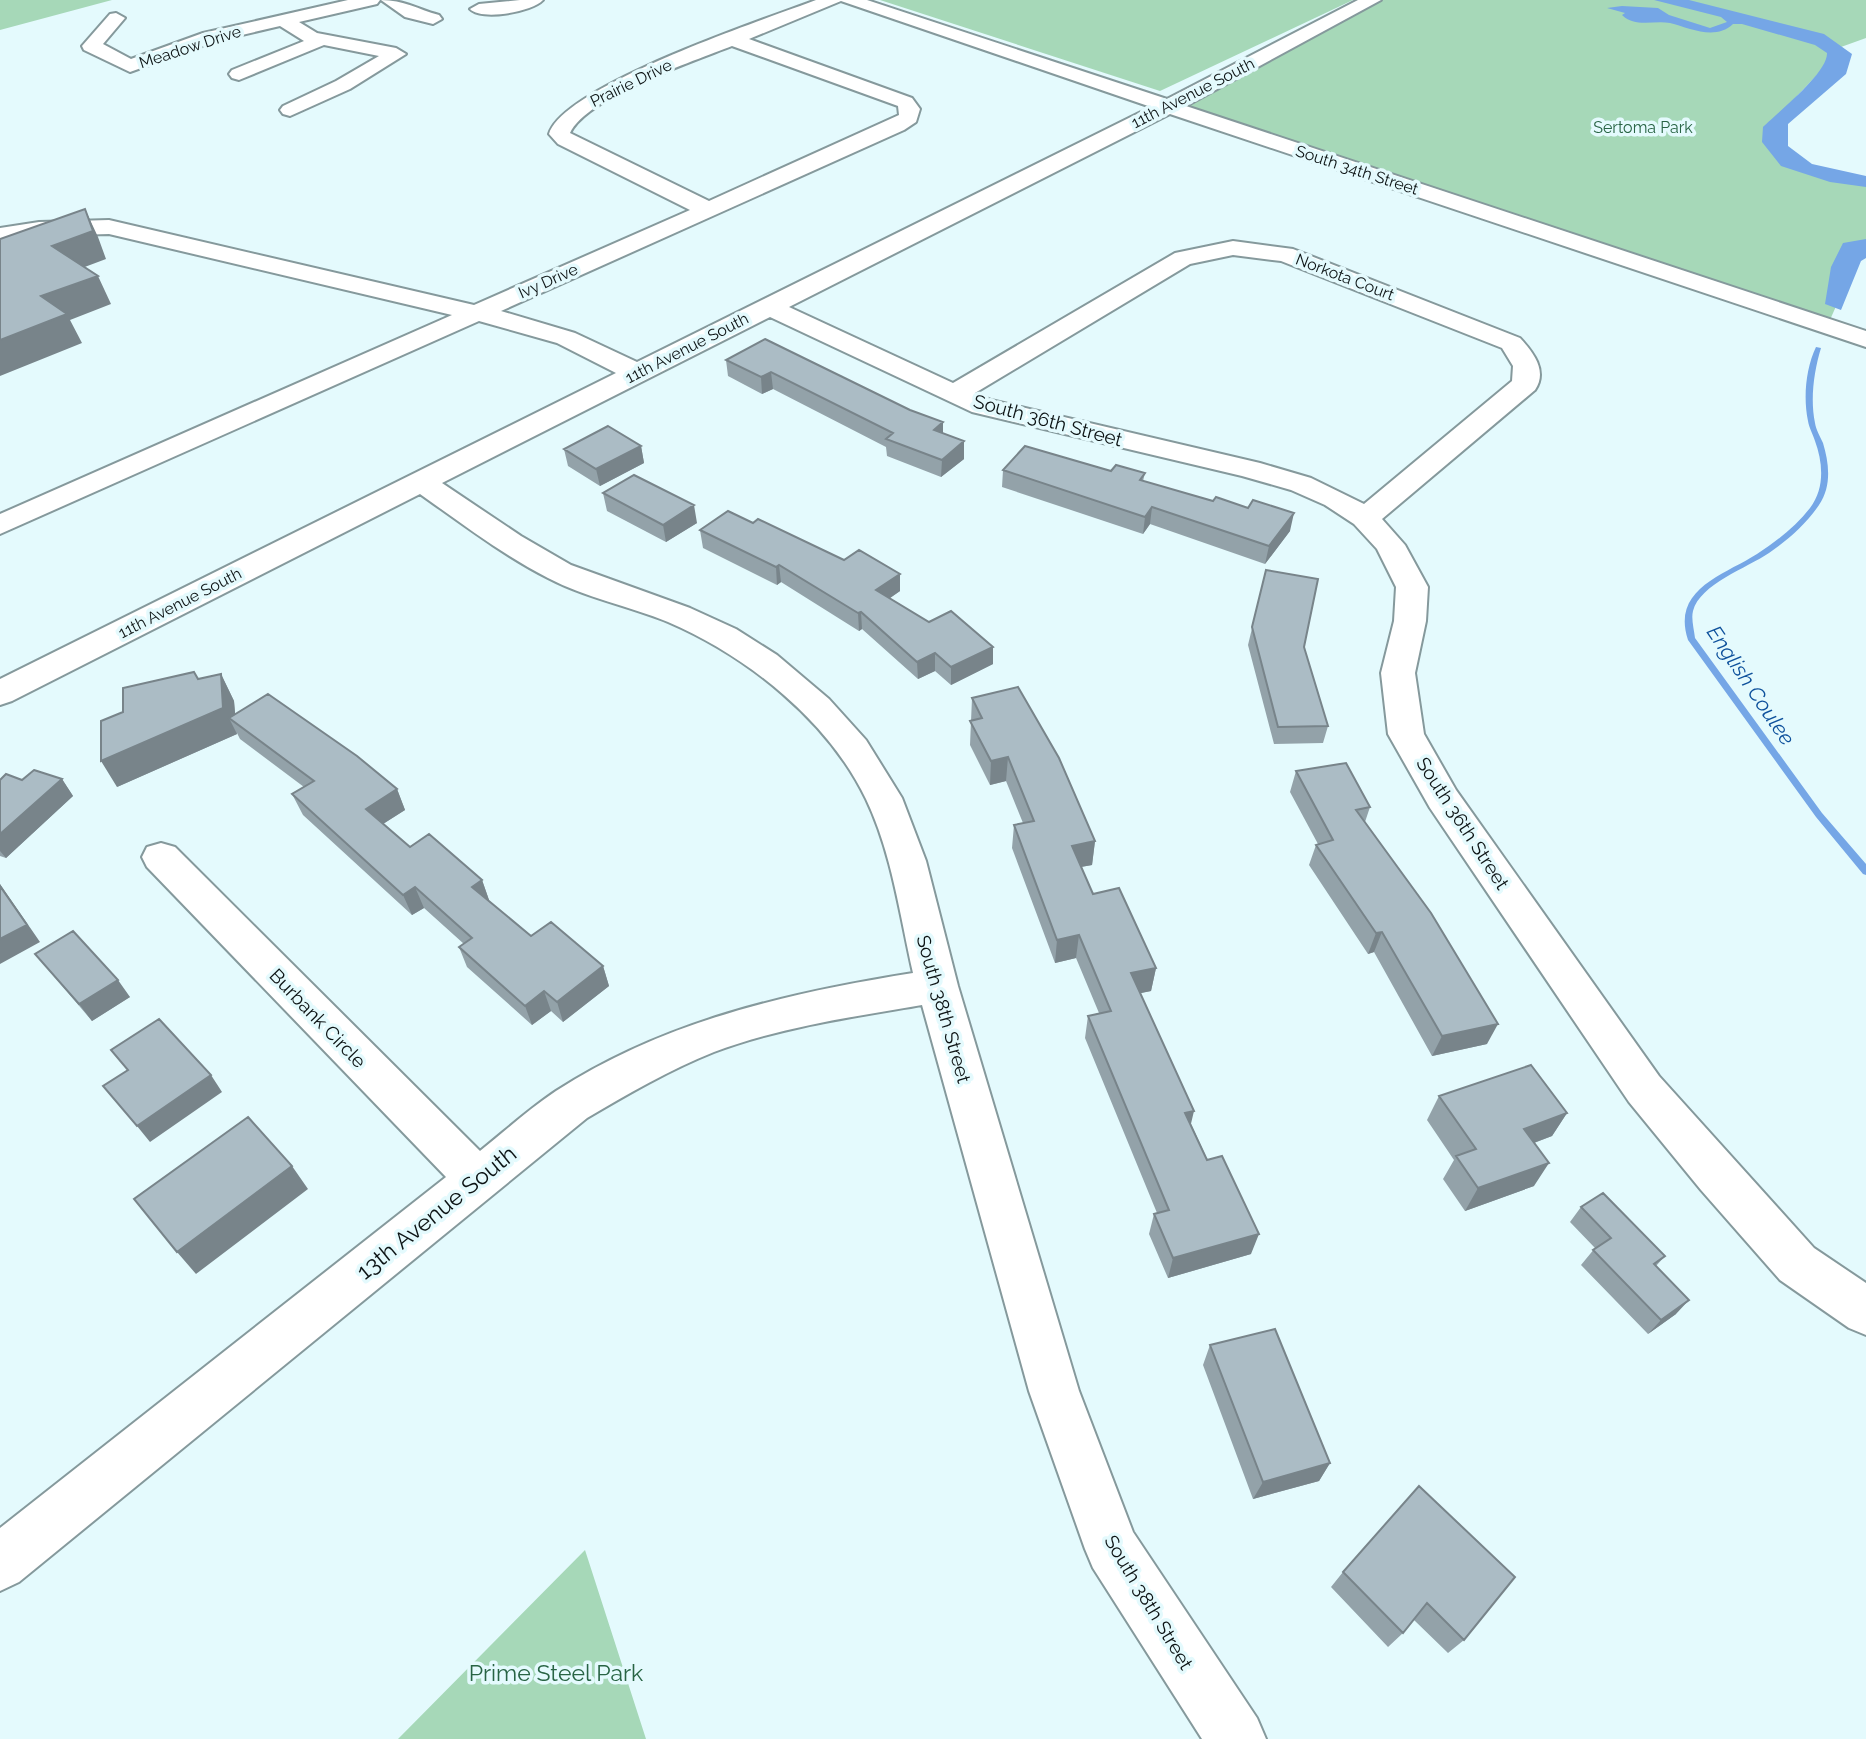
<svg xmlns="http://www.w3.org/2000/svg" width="1866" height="1739" font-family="Raleway,sans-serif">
<rect width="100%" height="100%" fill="#e4fafd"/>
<path fill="#a6d8b8" d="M0 0H112L0 30Z
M880 0H1353L1160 91Z
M1372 0H1866V38L1841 47 1840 51 1773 121 1794 163 1866 180V252L1859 255 1829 322 1167 107Z
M585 1550 646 1739H398Z"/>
<path fill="#75a6e6" d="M1654 0H1689L1824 34 1852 54 1846 74 1788 124V146L1812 164 1866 176V187L1830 182 1781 166 1762 142 1763 127C1778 112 1828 73 1827 53L1815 45 1742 24H1733C1715 41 1690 28 1670 23 1654 20 1635 28 1622 15L1625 13 1607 8 1622 6 1658 8 1669 15 1710 28 1727 22 1721 17Z
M1866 239V258L1861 261 1841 310 1825 304 1831 267 1843 243Z"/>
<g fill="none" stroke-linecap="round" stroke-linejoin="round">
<path fill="#75a6e6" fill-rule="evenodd" d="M1816 347 1821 348C1814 371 1810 399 1815 423 1816 430 1820 436 1823 443 1829 463 1832 486 1819 505 1806 524 1788 540 1769 553 1747 568 1700 584 1693 611 1691 619 1694 629 1695 638L1822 813 1866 864V875L1863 874 1816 817 1688 640C1671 589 1724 575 1757 554 1777 541 1796 526 1810 508 1825 488 1823 463 1815 441 1813 434 1809 428 1808 421 1803 397 1806 368 1816 347Z"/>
<defs>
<path id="minor" d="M348 0H380L377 4 299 22 317 33 396 48 406 54 350 89 290 116 283 114 280 110 283 106 336 81 379 56 324 45 239 80 232 78 229 74 232 70 304 41 280 26 216 41 130 72 84 50 82 46 110 14 116 13 125 18 103 44 131 59 203 33Z
M381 0C404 0 417 9 439 15L442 19 433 24 405 17Z
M520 0H543C532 12 481 21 470 9L479 4Z
M816 0H867L1167 99 1358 0H1381L1186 106 1866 331V347L1170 114 789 307 953 383 1175 253 1233 241 1293 249 1520 338C1533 352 1548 371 1535 390L1382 519 1405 545 1428 587 1426 621 1415 673 1424 734 1456 790 1659 1076 1814 1248 1866 1283V1335L1849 1328 1780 1280 1701 1190 1629 1102 1430 808 1388 734 1381 673 1394 621 1396 587 1377 549 1354 524 1325 505 1291 490 1242 476 972 412 770 317 442 483 521 536 571 565 690 608 736 629 777 655 829 699 866 740 902 798 926 861 958 986 1079 1391 1133 1532 1257 1718 1266 1739H1202L1093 1568 1085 1549 1029 1391 922 1005C852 1017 780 1027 714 1052 669 1070 628 1094 587 1118L19 1582 0 1591V1528L446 1177 147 867 142 857 147 847 161 843 175 847 480 1151C505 1131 529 1109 556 1091 664 1021 788 993 913 973 900 916 892 853 866 799 828 720 747 656 668 622 629 606 586 598 548 578 503 555 461 523 420 494L12 701 0 705V679L616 373 557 343 479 321 0 534V514L452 315 109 234 39 236 0 242V228L39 222 109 220 474 305 690 210 558 144 549 134C563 86 766 19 816 0ZM841 1 1151 107 637 362 575 333 501 311 904 130 916 122 920 109 912 98 749 39ZM732 46 898 106 899 115 709 201 570 133C587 97 694 61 732 46ZM1233 255 1281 261 1502 348 1513 366 1512 381 1364 504 1311 478 1260 463 991 400 975 393 1190 264Z"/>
</defs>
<use href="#minor" stroke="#85999c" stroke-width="4"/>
<use href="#minor" fill="#fff" fill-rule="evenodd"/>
</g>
<path fill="#93a2a9" d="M765 339 943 433 964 459 941 477 887 456 886 447 773 389 762 394 728 376 726 360Z
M641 446 644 463 600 486 568 466 564 449Z
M1003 470 1111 471 1145 473 1143 481 1290 531 1265 564 1150 524 1143 534 1002 487Z
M603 493 697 523 666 542 607 511Z
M700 530 900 591 890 598 993 664 951 685 935 671 918 679 862 629 859 631 781 582 777 585 703 548Z
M1266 570 1304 647 1328 726 1323 743 1274 744 1248 645Z
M221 674 234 701 235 715 397 789 405 810 383 824 410 847 482 880 489 900 488 901 531 936 603 966 609 986 563 1022 551 1011 532 1025 467 967 459 947 464 944 424 908 412 915 303 815 292 794 304 787 240 739 237 733V734L117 787 198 679Z
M972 698 1095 841 1092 865 1081 867 1093 894 1156 968 1151 991 1140 993 1191 1124 1251 1254 1168 1278 1149 1234 1154 1214 1157 1213 1085 1038 1088 1016 1099 1013 1076 958 1055 963 1012 848 1014 825 1023 823 1006 781 990 785 970 745Z
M1296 771 1370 807 1365 822 1487 1044 1432 1056 1374 952 1368 954 1309 865 1316 845 1318 844 1290 792Z
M62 779 73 796 6 858 0 856V780Z
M35 954 130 997 92 1021Z
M1439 1096 1567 1113 1552 1136 1534 1143V1186L1465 1211 1443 1179 1454 1160 1427 1120Z
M1581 1207 1665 1256 1656 1266 1676 1314 1648 1334 1581 1265 1595 1248 1570 1222Z
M1210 1345 1330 1463 1319 1481 1253 1499 1203 1365Z
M1419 1486 1464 1640 1448 1653 1414 1620 1403 1633 1388 1647 1331 1587 1343 1572Z"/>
<path fill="#78848a" d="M85 209 98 237 106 259 66 274 52 246Z
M98 276 111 304 70 320 82 343 0 376V340L41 296Z
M771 372 773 389 762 394 761 377Z
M943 422V439L934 430Z
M964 441V459L941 477 942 460Z
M641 446 644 463 600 486 596 469Z
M694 505 697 523 666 542 663 525Z
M1152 507 1150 524 1143 534 1145 517Z
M1294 513 1290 531 1265 564 1269 546Z
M779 565 781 582 777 585 776 567Z
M900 574V591L877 607 876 590Z
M861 612 862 629 859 631 858 613Z
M993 647V664L951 685V667Z
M935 653V671L918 679 917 662Z
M221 674 234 701 236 723 229 718 237 734 117 787 101 761Z
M1008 757 1006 781 990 785 991 761Z
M62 779 73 796 6 858 0 851V834Z
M397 789 405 810 375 829 366 809Z
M1095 841 1092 865 1069 869 1072 846Z
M482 880 489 900 479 907 472 887Z
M0 884 40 942 0 964Z
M415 887 424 908 412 915 403 895Z
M1382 932 1374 952 1368 954 1376 933Z
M1079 935 1076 958 1055 963 1057 940Z
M603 966 609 986 563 1022 557 1002Z
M1156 968 1151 991 1127 996 1131 973Z
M118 980 130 997 92 1021 79 1004Z
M544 991 551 1011 532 1025 525 1006Z
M1498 1024 1487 1044 1432 1056 1442 1036Z
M211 1075 222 1092 150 1142 137 1126Z
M1194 1111 1189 1132 1185 1113Z
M1567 1113 1552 1136 1509 1152 1524 1129Z
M1549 1163 1534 1186 1465 1211 1478 1188Z
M292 1166 308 1189 196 1274 177 1252Z
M1259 1234 1251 1254 1168 1278 1173 1258Z
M1689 1300 1676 1314 1648 1334 1661 1320Z
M1330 1463 1319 1481 1253 1499 1263 1482Z"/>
<path fill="#abbcc5" stroke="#78848a" stroke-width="2" d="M85 209 93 231 52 246 98 276 41 296 67 314 0 340V239Z
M765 339 910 410 943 422 934 430 964 441 942 460 886 439 893 433 771 372 761 377 726 360Z
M608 426 641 446 596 469 564 449Z
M1025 446 1111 471 1116 465 1145 473 1140 480 1213 501 1216 497 1248 508 1253 500 1294 513 1269 546 1152 507 1145 517 1003 470Z
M634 475 694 505 663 525 603 493Z
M728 511 753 523 758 519 844 560 859 550 900 574 876 590 929 622 951 611 993 647 951 667 935 653 917 662 861 612 858 613 779 565 776 567 700 530Z
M1266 570 1318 579 1304 647 1328 726 1278 727 1252 627Z
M194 672 198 679 221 674 223 708 101 761V721L123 712V688Z
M1018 687 1059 758 1095 841 1072 846 1093 894 1119 888 1156 968 1131 973 1194 1111 1185 1113 1207 1160 1222 1156 1259 1234 1173 1258 1154 1214 1169 1210 1088 1016 1111 1011 1079 935 1057 940 1014 825 1034 821 1008 757 991 761 970 721 982 718 972 698Z
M268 694 357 756 397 789 366 809 410 847 429 834 482 880 472 887 531 936 551 922 603 966 557 1002 544 991 525 1006 459 947 472 938 415 887 403 895 292 794 314 781 229 718Z
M1346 763 1370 807 1356 810 1431 913 1498 1024 1442 1036 1382 932 1376 933 1316 845 1333 840 1296 771Z
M34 770 62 779 0 834V780L6 774 22 780Z
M0 886 27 925 0 939Z
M73 931 118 980 79 1004 35 954Z
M159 1019 211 1075 137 1126 103 1086 128 1070 111 1050Z
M1531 1065 1567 1113 1524 1129 1549 1163 1478 1188 1456 1156 1476 1149 1439 1096Z
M248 1117 292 1166 177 1252 134 1199Z
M1603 1193 1665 1256 1654 1264 1689 1300 1661 1320 1593 1250 1611 1238 1581 1207Z
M1275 1329 1330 1463 1263 1482 1210 1345Z
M1419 1486 1515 1577 1464 1640 1427 1603 1403 1633 1343 1572Z"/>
<g text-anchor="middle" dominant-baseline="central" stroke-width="7" stroke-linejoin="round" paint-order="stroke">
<g font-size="16" fill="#0c1314" stroke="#e4fafd">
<text transform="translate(190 47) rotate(-18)">Meadow Drive</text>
<text transform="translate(631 83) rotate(-26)">Prairie Drive</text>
<text transform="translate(1193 93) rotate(-27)">11th Avenue South</text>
<text transform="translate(1357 170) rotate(18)">South 34th Street</text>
<text transform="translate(1345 277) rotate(21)">Norkota Court</text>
<text transform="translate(548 281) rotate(-24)">Ivy Drive</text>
<text transform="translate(687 348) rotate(-27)">11th Avenue South</text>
<text transform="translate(180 603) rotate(-27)">11th Avenue South</text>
</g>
<g font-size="16" fill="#286444" stroke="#e4fafd">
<text x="1643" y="127">Sertoma Park</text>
</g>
<g font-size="19" fill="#0c1314" stroke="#e4fafd">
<text transform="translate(1048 420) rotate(15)">South 36th Street</text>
<text transform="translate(1463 823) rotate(57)">South 36th Street</text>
<text transform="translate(944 1009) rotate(74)">South 38th Street</text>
<text transform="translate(318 1018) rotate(46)">Burbank Circle</text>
<text transform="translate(1149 1602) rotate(59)">South 38th Street</text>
</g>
<g font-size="21" font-style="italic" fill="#0e519c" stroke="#e4fafd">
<text transform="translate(1751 685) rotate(56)">English Coulee</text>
</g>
<g font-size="23" fill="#0c1314" stroke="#e4fafd">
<text transform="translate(436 1212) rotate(-39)">13th Avenue South</text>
</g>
<g font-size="23" fill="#286444" stroke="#e4fafd">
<text x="556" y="1672">Prime Steel Park</text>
</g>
</g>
</svg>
